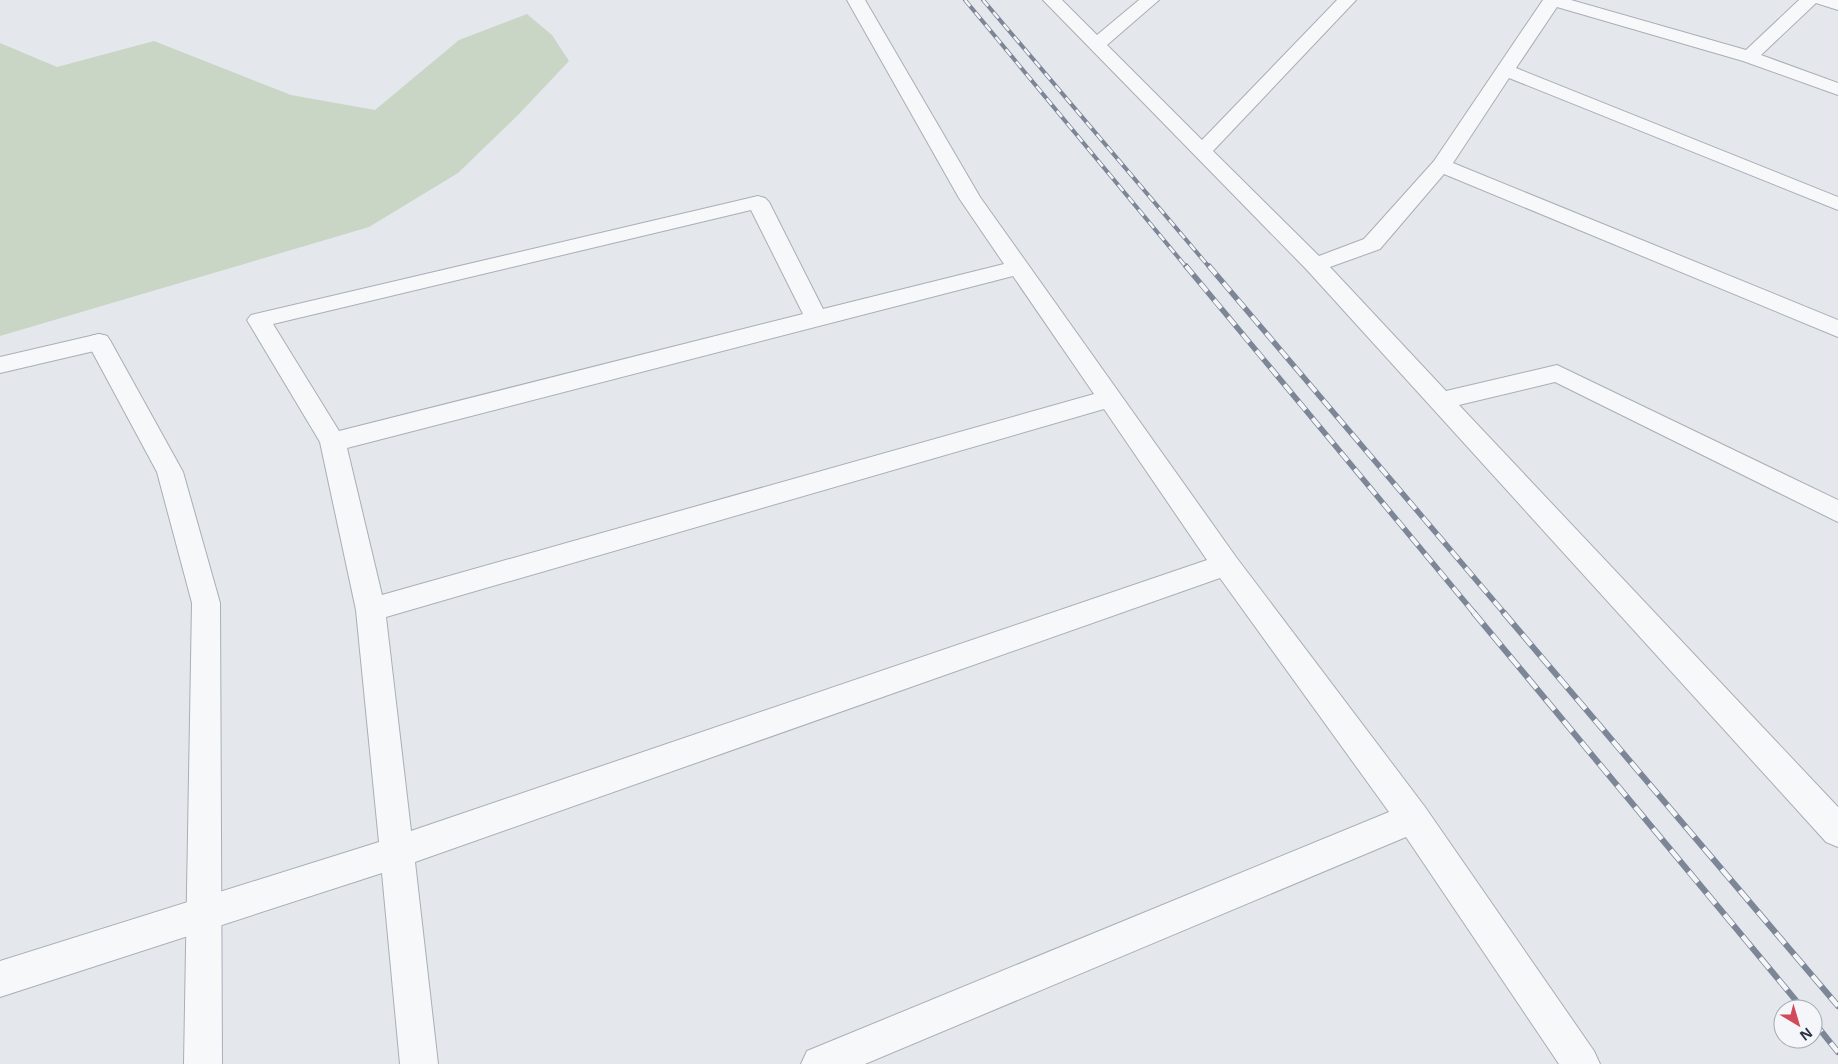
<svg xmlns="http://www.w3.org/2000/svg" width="1838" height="1064" font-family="'Noto Sans',sans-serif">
<rect width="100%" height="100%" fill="#e4e7ec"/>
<path fill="#c9d6c5" d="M527 14 552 35 569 61 519 114 458 173 369 227 0 336V43L57 67 154 41 291 95 375 110 459 40Z"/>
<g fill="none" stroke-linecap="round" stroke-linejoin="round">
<defs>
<path id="minor" d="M847 0H865L980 197 1236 557 1425 807 1594 1051 1600 1064H1559L1406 837 865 1064H801L807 1051 1389 812 1220 578 415 862 438 1064H400L382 873 0 997V961L379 842 356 610 320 442 247 320 251 315 758 196 765 198 769 202 823 309 1004 264 959 198ZM751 210 803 314 339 431 273 324ZM1013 276 1094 394 382 595 347 448ZM1104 409 1207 560 411 831 386 617Z
M1043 0H1062L1097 35 1139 0H1159L1107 45 1202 140 1337 0H1356L1213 151 1319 256 1364 239 1434 161 1543 0H1571L1746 50 1799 0H1838V10L1816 3 1761 55 1838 83V95L1743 61 1557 7 1516 68 1838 197V210L1509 78 1453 163 1838 320V337L1444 174 1380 249 1330 267 1446 391 1557 365 1838 500V522L1555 382 1459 405 1838 807V847L1826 842 1307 270Z
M99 334 107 336 111 342 107 348 0 373V357Z"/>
<path id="tertiary" d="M99 334 107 336 111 342 183 472 220 603 222 1064H184L192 603 157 472 87 342 91 336Z"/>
</defs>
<use href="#minor" stroke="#a9aeb7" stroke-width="2"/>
<use href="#tertiary" stroke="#a9aeb7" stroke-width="2"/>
<use href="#minor" fill="#f7f8fa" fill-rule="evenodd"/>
<use href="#tertiary" fill="#f7f8fa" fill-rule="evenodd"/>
<defs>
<path id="rail-far2" d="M965 0 1187 268
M983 0 1210 268"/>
<path id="rail-far1" d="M1186 266 1475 614
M1209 266 1505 614"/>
<path id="rail" d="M1474 613 1803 1009
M1504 613 1838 1006
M1813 1021 1838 1052"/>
</defs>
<use href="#rail-far2" stroke="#7d8696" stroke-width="4"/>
<use href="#rail-far1" stroke="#7d8696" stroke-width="5.5"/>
<use href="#rail" stroke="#7d8696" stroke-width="6"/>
<use href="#rail-far2" stroke="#f4f6f9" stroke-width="2.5" stroke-dasharray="8" stroke-linecap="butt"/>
<use href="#rail-far1" stroke="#f4f6f9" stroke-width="4" stroke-dasharray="11" stroke-linecap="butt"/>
<use href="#rail" stroke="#f4f6f9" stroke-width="4.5" stroke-dasharray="14" stroke-linecap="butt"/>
</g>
<g transform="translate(1798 1024) rotate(142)"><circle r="24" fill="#f4f6f9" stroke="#a4a8b1"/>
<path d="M0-4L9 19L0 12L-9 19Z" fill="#d1495b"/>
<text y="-8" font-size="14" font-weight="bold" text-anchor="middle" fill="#2b3445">N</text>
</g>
</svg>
